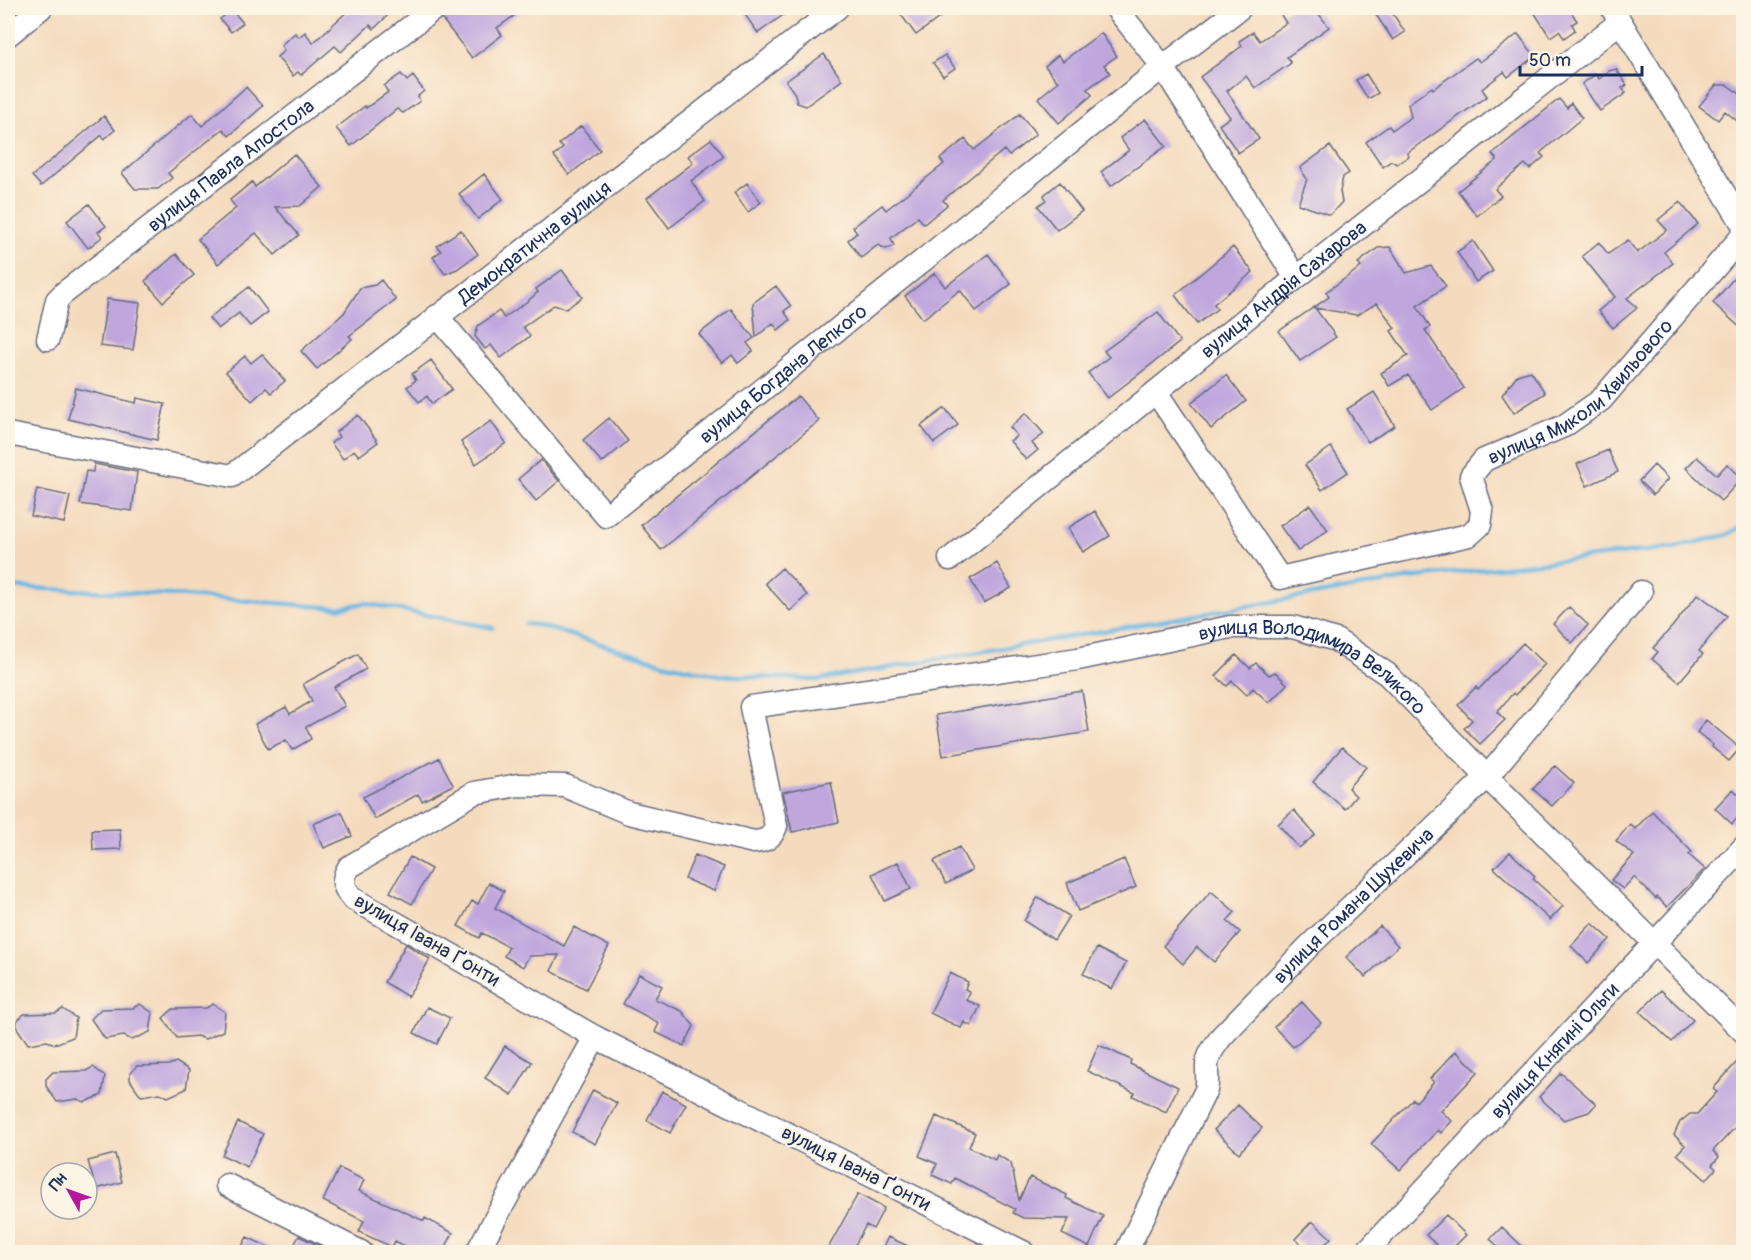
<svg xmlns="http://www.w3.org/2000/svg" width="1751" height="1260" font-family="Pangolin,sans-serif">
<rect width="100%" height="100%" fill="#fcf5e5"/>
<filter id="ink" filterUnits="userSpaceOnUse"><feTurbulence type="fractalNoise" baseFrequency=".0167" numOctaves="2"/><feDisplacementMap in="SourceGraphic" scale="12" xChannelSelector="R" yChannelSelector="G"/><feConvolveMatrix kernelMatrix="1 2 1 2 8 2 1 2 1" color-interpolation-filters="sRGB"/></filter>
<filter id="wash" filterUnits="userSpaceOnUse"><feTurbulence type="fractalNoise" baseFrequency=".008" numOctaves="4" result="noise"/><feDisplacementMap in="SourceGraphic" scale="24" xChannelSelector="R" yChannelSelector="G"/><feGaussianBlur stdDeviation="1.35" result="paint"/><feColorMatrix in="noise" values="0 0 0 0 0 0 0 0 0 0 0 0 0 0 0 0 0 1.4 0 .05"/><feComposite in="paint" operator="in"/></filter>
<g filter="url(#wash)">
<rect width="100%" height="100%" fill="#f5dbbe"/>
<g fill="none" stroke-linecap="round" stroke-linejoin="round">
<path stroke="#68b5e2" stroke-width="4.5" d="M8 587 172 595 339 608 365 603 493 628
M526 624 538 625 663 663 718 675 817 680 1417 577 1672 548 1727 535 1744 525"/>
</g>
<g id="blocks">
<path fill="#bfa7de" d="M351 8H395L374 29 370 25 341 52 335 46 301 75 298 72 293 76 277 57 284 51 281 45 295 33 299 37 305 32 313 43Z
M448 8H473L477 13 484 8H525L497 28 502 35 472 58 442 19 447 14Z
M755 8H793L758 33 745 15Z
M896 8H938L943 15 916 35Z
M1292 8H1314L1329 27 1287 57 1291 63 1255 88 1246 76 1227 91 1259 139 1238 153 1219 125 1230 117 1200 77 1242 46 1239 41 1253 32 1260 41 1286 23 1281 15Z
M1381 8H1389L1405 32 1393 40 1374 12Z
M1541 8H1569L1577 21 1572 24 1575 30 1564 38 1559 31 1550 37 1534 12Z
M232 10 243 23 231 32 220 19Z
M1101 33 1117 56 1104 65 1110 73 1087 89 1092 95 1059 123 1038 98 1058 82 1045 66 1058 55 1063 61Z
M1518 34 1535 56 1508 77 1504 72 1482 89 1487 96 1407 153 1409 156 1397 164 1391 161 1383 167 1366 142 1389 126 1392 130 1411 117 1408 104 1432 87 1433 89 1476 58 1480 62Z
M824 54 842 80 806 106 797 103 795 94 786 81Z
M945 55 955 68 943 76 933 63Z
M1616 69 1627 85 1622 88 1626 93 1600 111 1582 84 1596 74 1599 79 1609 71Z
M401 74 407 81 413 76 424 91 418 96 420 101 403 113 397 109 351 146 336 128 365 106 366 108 388 92 384 86Z
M1366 74 1378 93 1368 99 1356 80Z
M1716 85H1727L1743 96V126L1725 111 1718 120 1699 106Z
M246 87 263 106 229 136 223 129 168 173 172 178 158 189H135L122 173 192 114 202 126Z
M1559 99 1567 108 1571 103 1582 118 1540 153 1544 157 1530 169 1525 164 1495 189 1501 196 1477 216 1458 191 1497 160 1492 154Z
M1020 114 1036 134 1009 156 1004 150 943 200 947 205 924 224 918 217 891 238 894 246 886 249 878 245 861 258 848 240 857 233 853 227 882 205 886 210 944 164 940 159 965 139 974 150Z
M104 116 115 130 104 139 102 135 41 186 32 176Z
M1145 119 1166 146 1111 186 1101 172 1129 150 1120 138Z
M581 126 600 150 569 175 554 156 563 148 559 144Z
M711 139 724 156 691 181 705 201 669 228 647 198 693 163 688 156Z
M1330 146 1349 173 1343 177 1340 191 1342 202 1330 215 1298 204 1307 179 1300 168Z
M294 154 322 187 300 206 275 207 299 235 275 255 256 233 218 264 198 239 236 208 230 200 252 182 255 187Z
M484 174 503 199 478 219 459 194Z
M1060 182 1082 211 1057 230 1038 206 1046 200 1044 195Z
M747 183 761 202 748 212 734 193Z
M1680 202 1698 224 1664 252 1673 263 1627 298 1637 308 1613 328 1598 311 1615 297 1582 256 1599 242 1608 254 1628 240 1637 253 1667 230 1658 220Z
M89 204 106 226 98 232 102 237 88 248 67 221Z
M461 230 478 254 457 269 445 274 433 257 441 251 437 246Z
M1473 241 1493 271 1476 282 1457 252Z
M1233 247 1253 272 1214 304 1217 309 1197 324 1175 295Z
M1390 247 1406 273 1431 266 1446 286 1417 306 1430 327 1425 330 1464 388 1432 410 1408 375 1389 386 1381 373 1408 356 1391 331 1395 328 1377 303 1357 315 1315 308 1336 337 1300 361 1279 331 1329 297 1326 292 1361 267 1358 263 1378 248Z
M176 254 194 275 163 302 145 281Z
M988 254 1011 284 976 311 960 290 923 319 905 296 935 273 945 287Z
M1743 267V330L1713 303Z
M562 270 582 297 566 309 554 305 523 327 530 336 501 358 491 345 485 349 475 336 478 326 499 311 504 318 529 300 538 292 536 289Z
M381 280 396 300 349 336 352 339 317 369 301 351 344 313 360 288 375 285Z
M776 286 791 306 784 311 790 320 778 330 773 323 756 337 753 303Z
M249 287 268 312 250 326 239 313 218 329 209 318Z
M107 299 140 303 133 350 100 346Z
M731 309 754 338 747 343 753 351 738 363 732 355 722 363 699 334Z
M1158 312 1180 342 1108 398 1088 373 1109 357 1104 351Z
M262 354 285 381 271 393 266 388 252 401 226 372 245 356 251 363Z
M431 360 452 389 432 404 427 396 419 402 407 387 416 380 412 374Z
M1531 371 1545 393 1514 413 1502 395 1517 375Z
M1226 375 1246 401 1211 429 1191 403Z
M76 388 136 403 137 398 165 404 157 440 68 419Z
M1374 392 1395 426 1368 442 1347 409Z
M798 396 819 421 661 550 641 525Z
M945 408 958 425 934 443 921 426Z
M1026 413 1044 434 1032 443 1038 450 1026 460 1010 441 1017 436 1010 427Z
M358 415 378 442 359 456 354 450 343 459 331 443 339 437 336 432Z
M609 418 628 441 602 463 583 440Z
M491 421 506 443 476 464 461 442Z
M1331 447 1348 472 1322 490 1305 465Z
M1608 450 1618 472 1587 486 1577 464Z
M1697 457 1717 475 1727 464 1742 478 1721 501 1686 468Z
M541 460 559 481 536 501 518 479Z
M94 464 137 472 132 511 80 504 86 471 93 472Z
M1654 465 1668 479 1653 495 1639 481Z
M37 489 70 496 64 523 31 516Z
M1310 505 1328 530 1298 551 1280 526Z
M1095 511 1110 536 1083 552 1068 528Z
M997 563 1011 588 984 603 970 579Z
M782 568 807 595 790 611 765 583Z
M1698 594 1727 616 1699 651 1703 654 1679 682 1652 659 1658 652 1653 648 1672 627Z
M1569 607 1588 625 1572 643 1553 624Z
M1523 643 1545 664 1515 695 1513 693 1497 712 1505 720 1480 744 1464 728 1472 720 1458 705 1476 687 1478 690Z
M358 654 366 669 334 687 345 706 306 727 311 739 292 750 286 740 268 749 255 724 286 707 290 714 312 701 303 684Z
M1236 655 1250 668 1256 663 1269 675 1275 672 1287 684 1269 703 1253 688 1247 695 1232 681 1227 686 1216 676Z
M1082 691 1089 732 943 756 936 715Z
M1706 720 1740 748 1729 761 1712 747 1713 745 1697 732Z
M1342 747 1366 767 1348 788 1356 796 1345 809 1313 782Z
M439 758 453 785 422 801 418 794 375 819 363 797Z
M1555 766 1574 783 1552 806 1533 789Z
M831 782 839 822 792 832 783 792Z
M1733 789 1743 799V812L1732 824 1715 808Z
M1294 810 1315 835 1299 848 1278 824Z
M1652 811 1692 852 1689 855 1705 869 1667 907 1657 897 1656 899 1634 877 1623 889 1611 880 1634 855 1616 841 1630 824 1635 829Z
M342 812 352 836 324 848 313 824Z
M120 829 121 849 93 850 92 830Z
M959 847 972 870 946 884 934 861Z
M1510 852 1535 876 1533 879 1563 906 1550 920 1494 868Z
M695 855 724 867 714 891 685 879Z
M410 857 431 869 412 904 390 892Z
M1124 859 1136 887 1078 911 1067 883Z
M898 862 911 889 885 901 872 874Z
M489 883 504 891 495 908 564 946 574 927 609 946 586 989 551 971 559 955 529 956 523 967 504 956 509 947 482 933 479 938 458 926 472 901 478 904Z
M1211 891 1235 912 1227 921 1240 932 1214 962 1197 947 1183 964 1163 946Z
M1038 897 1069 916 1054 940 1024 921Z
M1592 923 1610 939 1588 963 1571 946Z
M1380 926 1398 946 1365 977 1346 957Z
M406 944 430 959 408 997 384 982Z
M1097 948 1126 963 1112 989 1083 974Z
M950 973 968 982 965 989 970 992 966 1000 980 1006 971 1026 964 1022 961 1028 930 1013Z
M639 974 662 986 655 999 682 1011 694 1026 684 1046 655 1032 659 1023 623 1004Z
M1661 990 1693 1020 1672 1042 1640 1012Z
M1302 1002 1321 1023 1293 1047 1274 1027Z
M140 1004 153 1013 150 1032 132 1040 124 1036 105 1039 91 1019 101 1009 133 1008Z
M213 1004 225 1012 223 1031 205 1039 197 1036 177 1038 163 1018 173 1009 206 1008Z
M427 1007 450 1018 437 1044 414 1033Z
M63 1009 76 1018 73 1037 55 1044 47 1041 28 1044 17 1028V1021L24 1014 56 1013Z
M1099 1045 1131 1060 1130 1064 1178 1087 1166 1112 1133 1096 1135 1093 1087 1071Z
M505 1046 532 1062 512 1095 485 1078Z
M1456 1051 1478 1072 1441 1111 1452 1121 1441 1133 1438 1130 1400 1170 1371 1144 1413 1099 1416 1102 1434 1082 1430 1079Z
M1743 1055V1119L1713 1151 1719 1157 1712 1165 1716 1169 1706 1180 1677 1154 1685 1145 1674 1135 1680 1122 1690 1114H1697L1717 1092 1713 1089Z
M176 1062 189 1070 186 1089 168 1097 160 1093 141 1096 130 1080V1073L137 1066 169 1065Z
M93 1067 105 1076 102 1095 85 1102 77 1099 57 1102 46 1086V1079L53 1072 86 1071Z
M1561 1073 1596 1104 1589 1112 1564 1120 1539 1097Z
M593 1090 617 1103 595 1144 572 1132Z
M662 1091 686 1104 670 1133 647 1120Z
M1238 1105 1262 1128 1239 1153 1214 1130Z
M936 1116 975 1133 969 1147 995 1160 997 1155 1011 1163 1019 1200 1030 1177 1067 1195 1066 1198 1103 1216 1089 1247 1062 1234 1069 1219 1023 1218 1013 1213 1015 1209 955 1178 952 1184 932 1175 937 1164 919 1156Z
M238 1122 263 1134 247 1167 222 1155Z
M115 1154 122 1182 96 1189 88 1161Z
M339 1168 364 1180 359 1191 424 1221 425 1218 453 1233 443 1252H416L395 1241 392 1247 359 1232 364 1221 323 1201Z
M858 1194 884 1208 873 1229 866 1225 851 1252H826Z
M1446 1215 1466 1235 1449 1252H1444L1426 1235Z
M1312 1221 1331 1238 1318 1252H1311L1295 1239Z
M1502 1227 1528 1252H1504L1490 1239Z
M299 1236 332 1252H290Z
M247 1237 279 1252H239Z
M888 1237 921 1252H881Z"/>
</g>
</g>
<g filter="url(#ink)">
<use href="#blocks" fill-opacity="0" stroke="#676b80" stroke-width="1.5"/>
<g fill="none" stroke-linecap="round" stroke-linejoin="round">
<defs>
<g id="minor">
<path d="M1116 8 1163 67 1296 278"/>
<path d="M1612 8 1744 226"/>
<path d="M8 35 41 8"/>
<path id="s1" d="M437 316 606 516 1163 67 1240 8"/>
<path id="s2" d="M48 339 57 300 64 293 435 8"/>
<path id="s3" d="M1156 392 1280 578 1469 535 1480 525 1482 511 1471 476 1484 460 1564 426 1601 400 1744 234"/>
<path id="s4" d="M8 434 232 476 837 8"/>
<path id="s5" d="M950 559 1296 278 1620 22"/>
<path d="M227 1185 361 1252"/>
<path d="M477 1252 595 1037"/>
<path id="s6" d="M1023 1252 595 1037 352 898C343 887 341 880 349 867L474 793 518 785 565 786 629 813 754 842C766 841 772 838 776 826L751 707 1078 659 1230 627H1293L1336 640 1387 674 1487 777 1744 1032"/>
<path id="s7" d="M1126 1252 1206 1090C1208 1082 1207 1077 1207 1069 1206 1056 1215 1046 1222 1036L1309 946 1487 777 1641 592"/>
<path id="s8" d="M1366 1252 1744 847"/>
</g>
</defs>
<use href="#minor" stroke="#676b80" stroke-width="25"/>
<use href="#minor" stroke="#fff" stroke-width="22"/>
</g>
</g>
<g text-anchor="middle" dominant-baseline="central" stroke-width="4.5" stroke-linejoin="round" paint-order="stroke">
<g font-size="20" fill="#1b2f5e" stroke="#fcf5e5">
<text stroke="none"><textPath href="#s2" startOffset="260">вулиця Павла Апостола</textPath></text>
<text stroke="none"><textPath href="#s4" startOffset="610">Демократична вулиця</textPath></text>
<text stroke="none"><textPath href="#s5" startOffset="429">вулиця Андрія Сахарова</textPath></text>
<text stroke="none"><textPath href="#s1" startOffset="489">вулиця Богдана Лепкого</textPath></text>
<text stroke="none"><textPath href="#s3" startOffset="624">вулиця Миколи Хвильового</textPath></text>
<text stroke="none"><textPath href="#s6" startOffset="1959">вулиця Володимира Великого</textPath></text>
<text stroke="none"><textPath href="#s7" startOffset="424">вулиця Романа Шухевича</textPath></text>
<text transform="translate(427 940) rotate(30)">вулиця Івана Ґонти</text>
<text stroke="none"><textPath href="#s8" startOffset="276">вулиця Княгині Ольги</textPath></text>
<text transform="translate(856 1168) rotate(27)">вулиця Івана Ґонти</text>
</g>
</g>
<rect width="1751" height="1260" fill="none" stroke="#fcf5e5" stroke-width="30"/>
<g transform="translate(69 1191) rotate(310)"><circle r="28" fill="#fcf5e5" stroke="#a2a6af" stroke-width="1.5"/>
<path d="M0-4.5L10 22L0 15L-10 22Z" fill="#b5179e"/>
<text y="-9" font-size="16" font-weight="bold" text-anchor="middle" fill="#1b2f5e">Пн</text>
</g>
<path d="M1520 66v9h122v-9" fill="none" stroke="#1b2f5e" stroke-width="3"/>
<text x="1529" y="66" font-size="18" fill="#1b2f5e" stroke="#fcf5e5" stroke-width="4.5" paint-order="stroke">50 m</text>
</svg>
